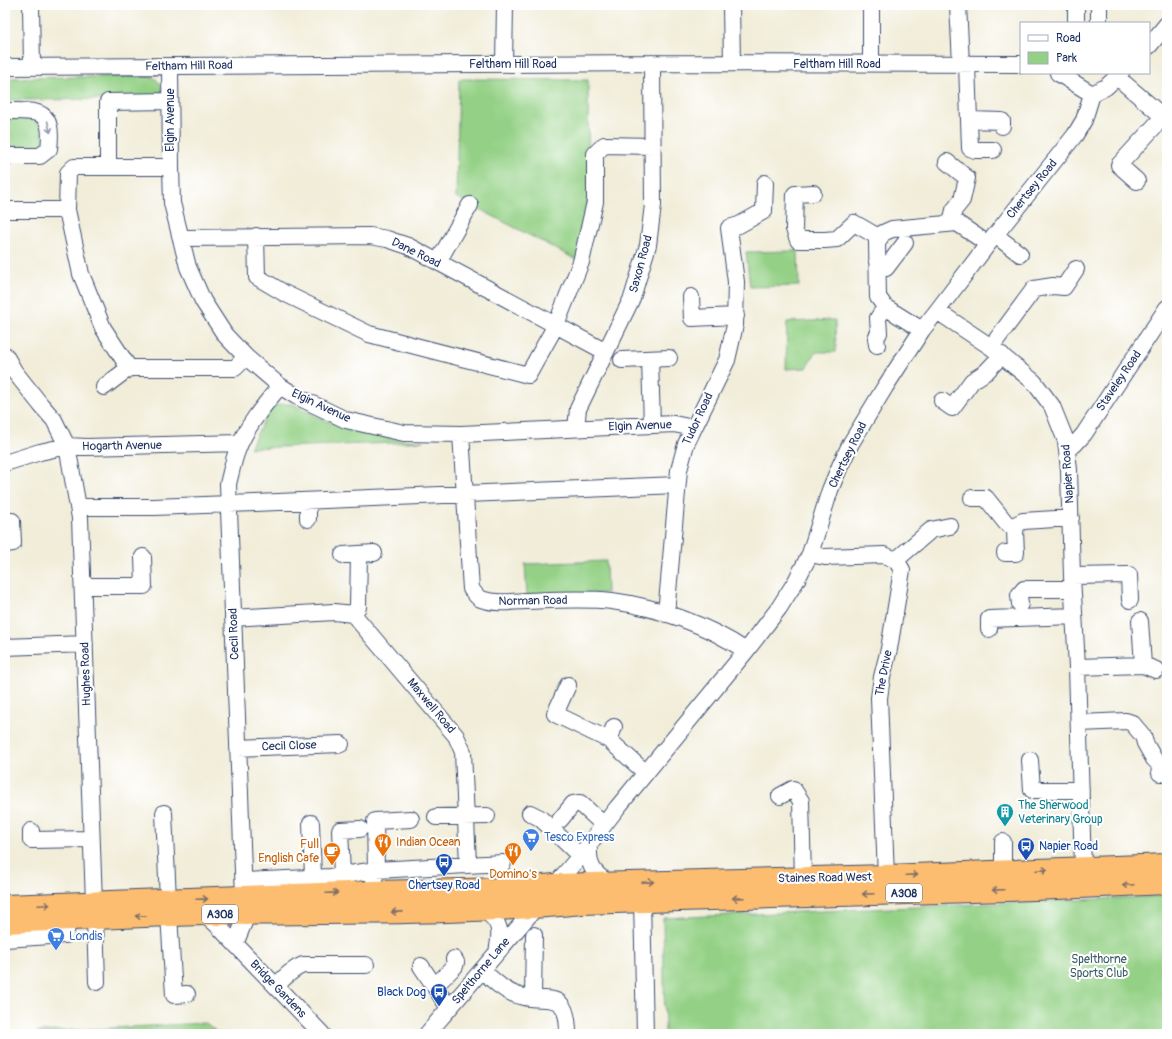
<svg xmlns="http://www.w3.org/2000/svg" width="1172" height="1039" font-family="Pangolin,sans-serif">
<rect width="100%" height="100%" fill="#fff"/>
<filter id="ink" filterUnits="userSpaceOnUse"><feTurbulence type="fractalNoise" baseFrequency=".025" numOctaves="2"/><feDisplacementMap in="SourceGraphic" scale="8" xChannelSelector="R" yChannelSelector="G"/><feConvolveMatrix kernelMatrix="1 2 1 2 8 2 1 2 1" color-interpolation-filters="sRGB"/></filter>
<filter id="wash" filterUnits="userSpaceOnUse"><feTurbulence type="fractalNoise" baseFrequency=".012" numOctaves="4" result="noise"/><feDisplacementMap in="SourceGraphic" scale="16" xChannelSelector="R" yChannelSelector="G"/><feGaussianBlur stdDeviation="0.9" result="paint"/><feColorMatrix in="noise" values="0 0 0 0 0 0 0 0 0 0 0 0 0 0 0 0 0 1.4 0 .05"/><feComposite in="paint" operator="in"/></filter>
<g filter="url(#wash)">
<rect width="100%" height="100%" fill="#f1edd9"/>
<path fill="#94d186" stroke="#588072" d="M150 76C162 81 162 87 162 99L5 100V78Z
M459 79 588 80 589 195 577 260 456 197Z
M5 118 36 119 43 128 44 142 37 147H5Z
M798 251 799 286 750 287 746 252Z
M835 320 836 352H816L806 368 786 369 787 322Z
M284 404H293L320 418 355 431 393 439 423 441 394 443 250 448 267 414 274 406Z
M606 561 607 593 527 595 525 564Z
M1167 896V1034H665L663 918Z
M206 1023 219 1034H37L36 1032Z"/>
</g>
<g filter="url(#ink)">
<g fill="none" stroke-linecap="round" stroke-linejoin="round">
<defs>
<path id="minor" d="M31 5 32 67
M731 5 732 63
M871 5V63
M958 5 961 64
M1099 5V23
M1076 23V5
M1149 46 1167 24
M504 64 505 5
M967 64 970 148 975 150H993
M170 66 171 167 172 203 188 267 203 301 225 335 246 357 280 386 296 396 346 420 404 433 461 434 674 424 693 428
M5 67 652 63 1021 64
M1058 73 1092 94
M1117 77 1167 120
M5 111C38 111 54 108 49 149L40 156H5
M969 120 1002 121V126
M947 162 967 178 962 200 954 210 951 223
M108 167V102L170 101
M171 167H74L68 173 67 210 81 274 103 328 129 368H235L246 357
M1137 181 1119 165 1163 117
M813 193 795 194 794 229 798 240H825L837 239 854 223 880 238
M5 210H67
M995 235 1020 254
M256 236 257 277 284 293 369 334 528 375 556 325 581 262 595 202V154L604 145 653 146
M181 238 370 236 387 239 408 246 606 352
M438 262 470 205
M877 262 886 268 905 243
M691 297 692 318 736 316
M937 311 991 347 1034 382 1052 406 1066 441 1069 470 1072 576 1077 667 1083 869
M922 330 885 307 878 297 877 242 883 233 892 229 957 223 988 244
M877 345 876 338 879 333 878 318 885 307
M991 347 1034 289 1053 286 1064 287 1076 269
M5 355 14 371 41 405 54 420 67 446 87 447 240 443
M650 359 652 425
M622 360 669 358
M104 387 129 368
M942 401 952 408 972 381 986 372 1002 355
M576 428 578 409 632 298 648 245 653 205 652 63
M461 434 471 589C474 592 477 598 481 599 495 604 510 602 524 601 553 600 583 598 612 601 657 607 708 625 746 651
M1067 449 1075 444 1084 434 1167 308
M5 463 40 452 67 446 80 518 94 902
M972 498H986L1006 523 1015 528
M308 501V519
M78 507H154L229 504 677 485
M5 544 13 543 12 521
M1005 553H1016L1015 531 1017 524 1023 521 1071 518
M810 554 825 557 884 555 896 560 902 570 889 649 882 677 879 698 886 876
M343 555 374 553
M896 560 931 530 950 526
M1072 576 1129 575 1130 600
M83 586H144L143 557
M1020 604 1019 595 1024 589H1072
M353 614 358 607 359 554
M666 614 679 470 686 444 727 360 735 325 736 282 729 228 739 225 764 211 765 183
M233 618 334 612 353 614 456 736 463 752 468 864
M1140 621 1143 665 1156 670
M989 629V619L1074 616
M5 647 85 644
M1077 667 1143 665
M568 685 555 714 609 740 646 773
M1080 723 1126 721 1132 723 1143 736 1145 743 1154 759 1159 764 1160 773H1167
M609 740 614 727
M238 748 341 744
M1030 760 1032 790H1081
M780 796 793 789 801 801 803 878
M164 813 168 900
M530 813 540 818 580 856
M436 817 487 816
M560 820 573 804 580 803 604 825
M311 823 313 877
M31 831V840L91 839
M1003 842V872
M589 845C588 865 592 873 609 883
M342 874 340 830 360 829
M374 880 376 870 375 821 411 819
M244 881 330 877 376 870 503 863
M244 897 228 484C231 473 233 461 237 451 245 428 265 404 280 386
M642 900 645 1034
M483 910C502 921 501 932 497 952
M204 914 215 923 322 1034
M169 915 174 995 187 994
M95 918 97 982
M5 939 65 935 69 919
M235 944 245 920 252 914
M421 966 449 1008
M482 970C491 978 501 989 514 994 543 1007 568 983 568 1034
M276 986C284 978 292 969 303 965H366
M435 986 455 966 456 962 454 959
M533 998 534 935
M427 1034 580 856 617 808 746 651 779 608 796 581 810 554 830 490 840 466 851 443 885 387 922 330 937 311 988 244 1075 135 1084 120 1092 94 1106 87 1121 73"/>
<path id="highway" d="M5 906 372 892 507 889 555 885 886 876 1167 865
M5 922C71 919 138 916 205 914 331 912 457 915 582 903L1035 889 1167 883"/>
</defs>
<use href="#minor" stroke="#3b4c70" stroke-width="18"/>
<use href="#highway" stroke="#3b4c70" stroke-width="24"/>
<use href="#minor" stroke="#fff" stroke-width="16"/>
<use href="#highway" stroke="#fcbd6f" stroke-width="22"/>
</g>
<defs><path id="oneway-shaft" d="M-6 0H5M1.5-3L5.5 0L1.5 3" fill="none" stroke-width="1.6" stroke-linecap="round" stroke-linejoin="round"/></defs>
<use stroke="#8d97ae" href="#oneway-shaft" transform="translate(49 127) rotate(76)"/>
<g stroke="#806f66">
<use href="#oneway-shaft" transform="translate(1042 870) rotate(-2)"/>
<use href="#oneway-shaft" transform="translate(912 875) rotate(-2)"/>
<use href="#oneway-shaft" transform="translate(648 882) rotate(-2)"/>
<use href="#oneway-shaft" transform="translate(1128 885) rotate(177)"/>
<use href="#oneway-shaft" transform="translate(998 890) rotate(178)"/>
<use href="#oneway-shaft" transform="translate(332 893) rotate(-2)"/>
<use href="#oneway-shaft" transform="translate(868 894) rotate(178)"/>
<use href="#oneway-shaft" transform="translate(738 898) rotate(178)"/>
<use href="#oneway-shaft" transform="translate(202 899) rotate(-2)"/>
<use href="#oneway-shaft" transform="translate(44 905) rotate(-3)"/>
<use href="#oneway-shaft" transform="translate(397 912) rotate(179)"/>
<use href="#oneway-shaft" transform="translate(141 916) rotate(178)"/>
</g>
</g>
<defs>
<symbol id="building-pin" viewBox="-11 -11 22 30"><path d="M0 17L-7.5 6A9.5 9.5 0 1 1 7.5 6Z" fill="#0f9aa8" stroke="#fff"/><path d="M-4-6H4V6H1V3H-1V6H-4ZM-2.5-4.3h1.7v1.8h-1.7ZM.8-4.3h1.7v1.8H.8ZM-2.5-1h1.7V.8h-1.7ZM.8-1h1.7V.8H.8Z" fill="#fff"/></symbol>
<symbol id="supermarket-pin" viewBox="-11 -11 22 30"><path d="M0 17L-7.5 6A9.5 9.5 0 1 1 7.5 6Z" fill="#3f7fe0" stroke="#fff"/><path d="M-6-5.5h2.5l.6 2H6L4.5 2H-2.5L-4.4-4H-6ZM-1.5 3.2a1.3 1.3 0 1 0 .1 0ZM3 3.2a1.3 1.3 0 1 0 .1 0Z" fill="#fff"/></symbol>
<symbol id="restaurant-pin" viewBox="-11 -11 22 30"><path d="M0 17L-7.5 6A9.5 9.5 0 1 1 7.5 6Z" fill="#e8710a" stroke="#fff"/><path d="M-5-6h1v4h1v-4h1v4h1v-4h1v5L-1.5 .5V6h-2V.5L-5-1ZM5-6V6H3V1.5H1.5Q1.5-4 5-6Z" fill="#fff"/></symbol>
<symbol id="bus-pin" viewBox="-11 -11 22 30"><path d="M0 17L-7.5 6A9.5 9.5 0 1 1 7.5 6Z" fill="#1a4fb4" stroke="#fff"/><path d="M-5-6H5V4H4V6H2V4H-2V6H-4V4H-5ZM-3.5-4V0h7V-4ZM-3.5 1.2v1.5H-2V1.2ZM2 1.2v1.5H3.5V1.2Z" fill="#fff"/></symbol>
<symbol id="cafe-pin" viewBox="-11 -11 22 30"><path d="M0 17L-7.5 6A9.5 9.5 0 1 1 7.5 6Z" fill="#e8710a" stroke="#fff"/><path d="M-5.5-4.5H6V0H3Q3 3.5 0 3.5H-2.5Q-5.5 3.5-5.5 0ZM3-3.2v2h1.7v-2ZM-6 4.5H4V6H-6Z" fill="#fff"/></symbol>
</defs>
<g fill-rule="evenodd">
<use href="#building-pin" x="995" y="802" width="20" height="27"/>
<use href="#supermarket-pin" x="521" y="827" width="20" height="27"/>
<use href="#restaurant-pin" x="373" y="832" width="20" height="27"/>
<use href="#bus-pin" x="1016" y="836" width="20" height="27"/>
<use href="#cafe-pin" x="322" y="841" width="20" height="27"/>
<use href="#restaurant-pin" x="503" y="841" width="20" height="27"/>
<use href="#bus-pin" x="434" y="852" width="20" height="27"/>
<use href="#supermarket-pin" x="46" y="926" width="20" height="27"/>
<use href="#bus-pin" x="429" y="982" width="20" height="27"/>
</g>
<g text-anchor="middle" dominant-baseline="central" stroke-width="4" stroke-linejoin="round" paint-order="stroke">
<g fill="#fff" stroke="#5f6d8e" stroke-width="1">
<rect x="886" y="884" width="36" height="18" rx="3"/>
<rect x="202" y="905" width="36" height="18" rx="3"/>
</g>
<g font-size="11" font-weight="bold" fill="#1b2f5e">
<text x="904" y="893">A308</text>
<text x="220" y="914">A308</text>
</g>
<g font-size="12" fill="#1b2f5e" stroke="#fff">
<text x="513" y="64">Feltham Hill Road</text>
<text x="837" y="64">Feltham Hill Road</text>
<text transform="translate(189 66) rotate(-1)">Feltham Hill Road</text>
<text transform="translate(170 120) rotate(-90)">Elgin Avenue</text>
<text transform="translate(1032 189) rotate(-51)">Chertsey Road</text>
<text transform="translate(416 253) rotate(26)">Dane Road</text>
<text transform="translate(641 264) rotate(-75)">Saxon Road</text>
<text transform="translate(1119 381) rotate(-56)">Staveley Road</text>
<text transform="translate(321 406) rotate(25)">Elgin Avenue</text>
<text transform="translate(698 419) rotate(-65)">Tudor Road</text>
<text transform="translate(640 426) rotate(-2)">Elgin Avenue</text>
<text transform="translate(122 446) rotate(-1)">Hogarth Avenue</text>
<text transform="translate(848 455) rotate(-64)">Chertsey Road</text>
<text transform="translate(1068 474) rotate(-94)">Napier Road</text>
<text transform="translate(533 601) rotate(-1)">Norman Road</text>
<text transform="translate(234 634) rotate(-92)">Cecil Road</text>
<text transform="translate(884 673) rotate(-79)">The Drive</text>
<text transform="translate(86 674) rotate(-92)">Hughes Road</text>
<text transform="translate(431 706) rotate(50)">Maxwell Road</text>
<text transform="translate(289 746) rotate(-2)">Cecil Close</text>
<text transform="translate(825 878) rotate(-1)">Staines Road West</text>
<text transform="translate(481 971) rotate(-50)">Spelthorne Lane</text>
<text transform="translate(278 989) rotate(46)">Bridge Gardens</text>
</g>
<g font-size="12" fill="#0d838f" stroke="#fff" text-anchor="start">
<text x="1018" y="805">The Sherwood<tspan x="1018" dy="14">Veterinary Group</tspan></text>
</g>
<g font-size="12" fill="#366cbe" stroke="#fff" text-anchor="start">
<text x="544" y="837">Tesco Express</text>
<text x="69" y="936">Londis</text>
</g>
<g font-size="12" fill="#c56008" stroke="#fff" text-anchor="start">
<text x="396" y="842">Indian Ocean</text>
<text x="319" y="844" text-anchor="end">Full<tspan x="319" dy="14">English Cafe</tspan></text>
<text x="513" y="874" text-anchor="middle">Domino's</text>
</g>
<g font-size="12" fill="#164399" stroke="#fff" text-anchor="start">
<text x="1039" y="846">Napier Road</text>
<text x="444" y="885" text-anchor="middle">Chertsey Road</text>
<text x="426" y="992" text-anchor="end">Black Dog</text>
</g>
<g font-size="12" fill="#3f606a" stroke="#fff">
<text x="1099" y="959">Spelthorne<tspan x="1099" dy="14">Sports Club</tspan></text>
</g>
</g>
<rect width="1172" height="1039" fill="none" stroke="#fff" stroke-width="20"/>
<rect x="1020" y="22" width="130" height="52" fill="#ffffff" stroke="#a4acbf"/>
<rect x="1028" y="35" width="20" height="6" fill="#ffffff" stroke="#a4acbf"/>
<text x="1056" y="42" font-size="12" fill="#1b2f5e">Road</text>
<rect x="1028" y="52" width="20" height="12" fill="#94d186" stroke="#a4acbf"/>
<text x="1056" y="62" font-size="12" fill="#1b2f5e">Park</text>
</svg>
